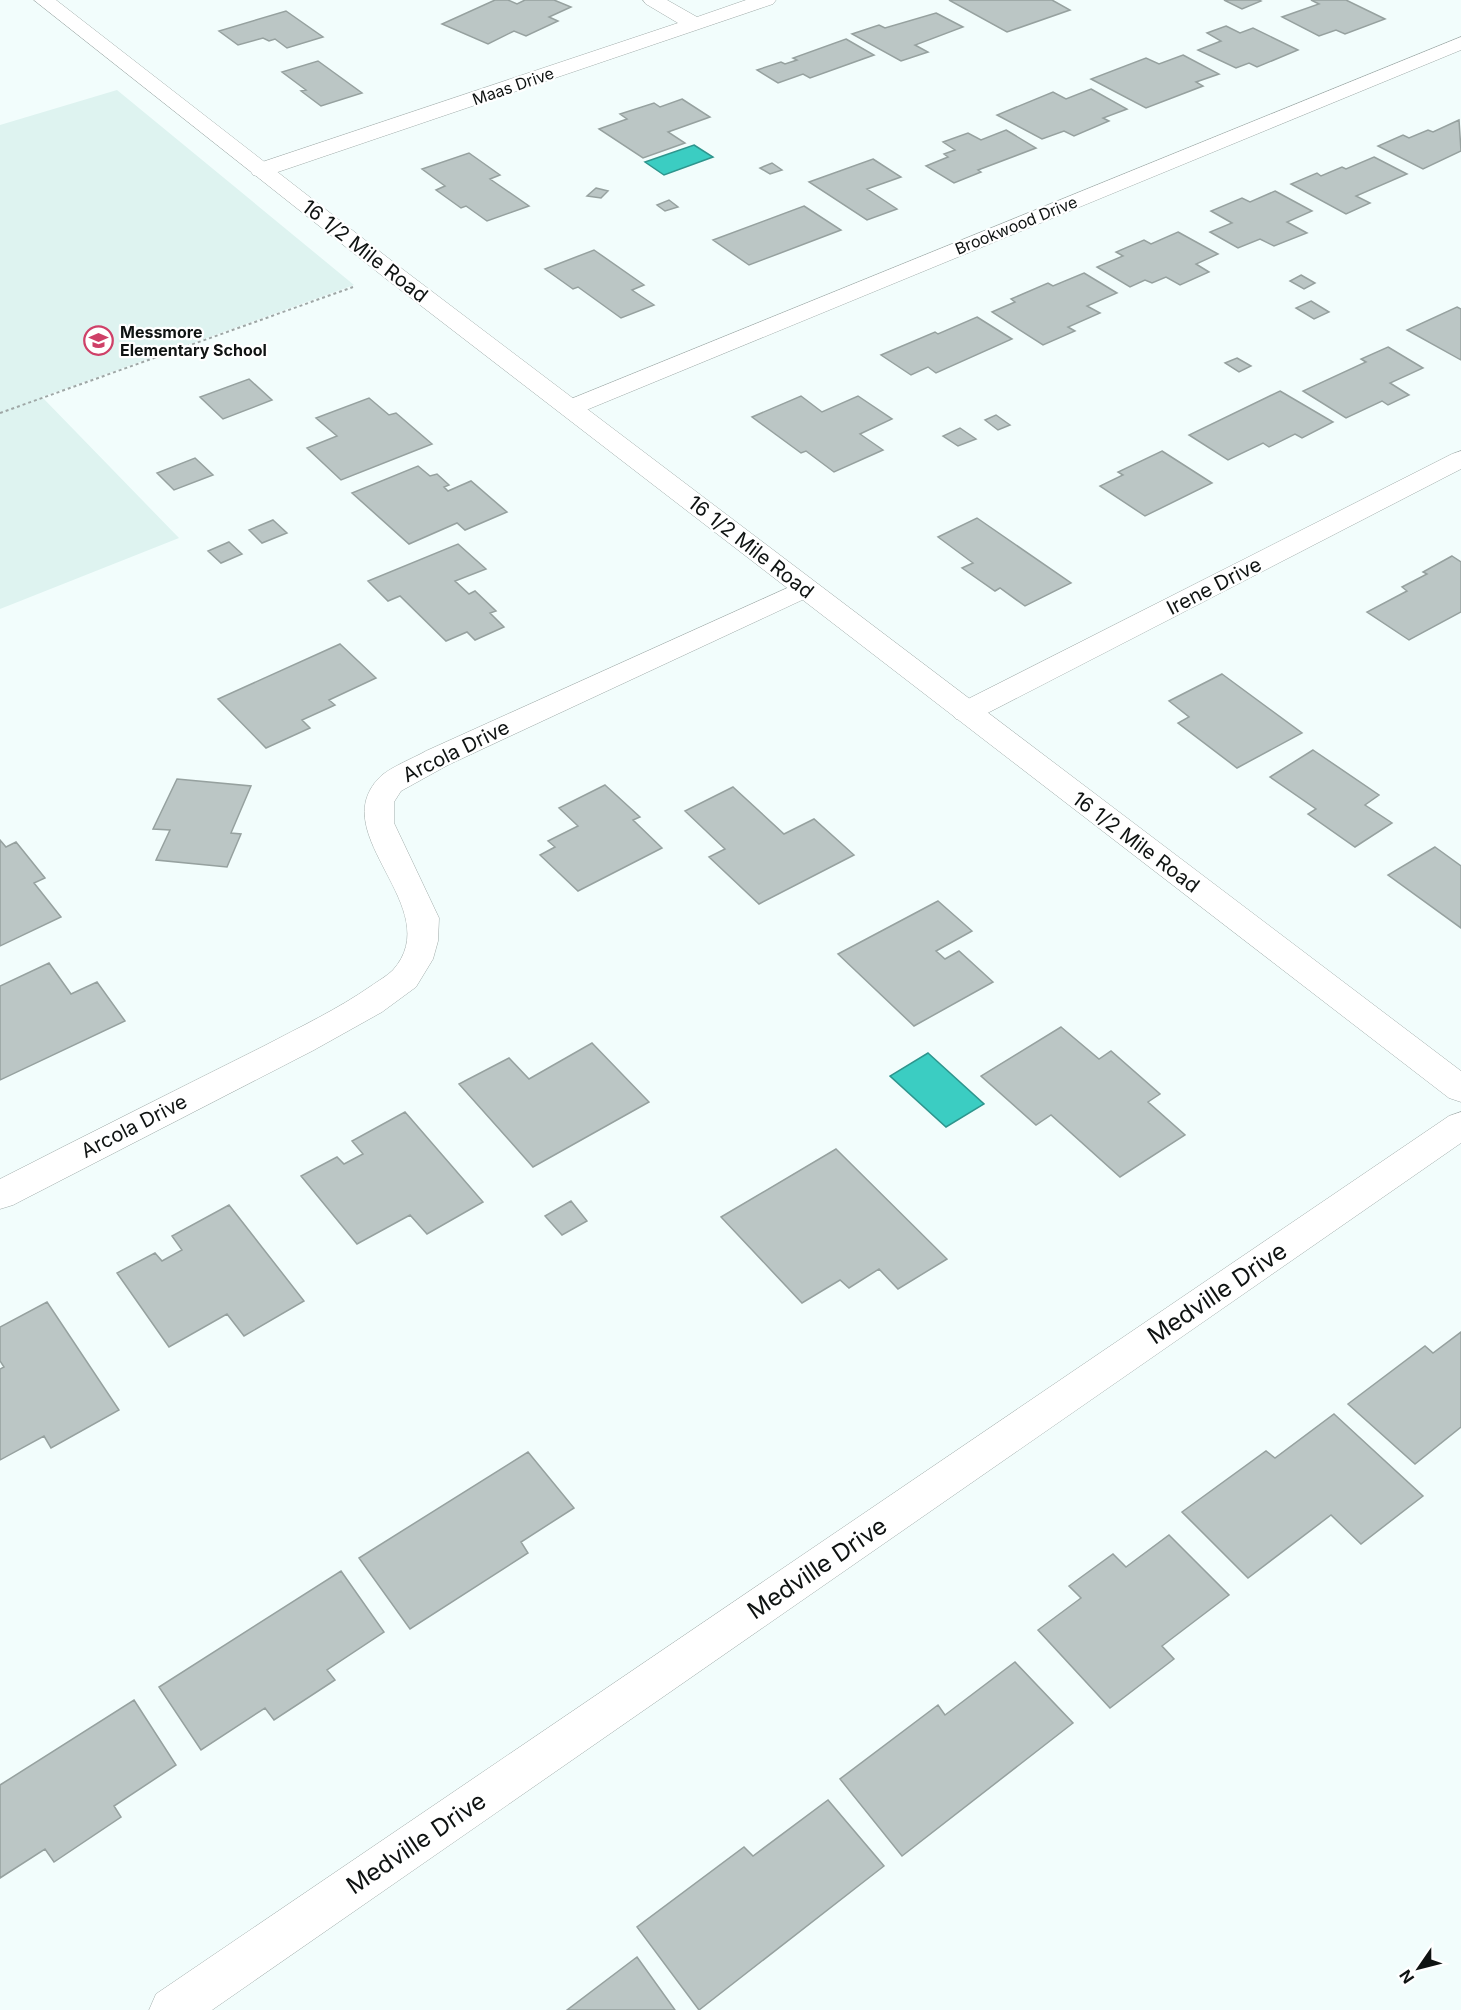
<svg xmlns="http://www.w3.org/2000/svg" width="1461" height="2010" font-family="Inter,sans-serif">
<rect width="100%" height="100%" fill="#f2fdfc"/>
<path fill="#def3f0" d="M117 90 354 285 42 397 179 538 0 609V125Z"/>
<path fill="#3bcdc2" stroke="#2e958d" stroke-width="1.5" d="M694 145 713 157 664 175 645 162Z
M928 1053 984 1104 946 1127 890 1076Z"/>
<path fill="#bbc6c5" stroke="#96a19f" stroke-width="1.5" d="M495 0H508L517 4 525 0H554L571 7 549 17 558 21 526 36 514 31 488 44 442 24Z
M949 0H1052L1070 10 1007 32Z
M1224 0H1259L1261 1 1242 9Z
M1311 0H1346L1385 19 1345 34 1336 30 1319 36 1282 17 1319 4Z
M286 11 323 37 287 48 275 39 269 41 263 38 238 45 219 31Z
M936 13 963 27 915 45 928 52 901 61 852 34 879 25 885 28Z
M1226 26 1240 33 1253 28 1298 50 1257 67 1249 63 1236 68 1198 50 1221 41 1207 33Z
M846 39 874 55 810 78 803 74 778 83 757 70 781 62 785 64 797 60 793 58Z
M1183 55 1219 74 1196 82 1203 86 1146 108 1091 79 1146 58 1159 64Z
M318 61 362 93 321 106 301 91 306 90 282 72Z
M1091 89 1127 109 1103 118 1109 121 1074 136 1064 131 1042 139 997 115 1053 92 1066 99Z
M682 99 710 117 668 132 685 143 643 158 599 129 627 119 620 114 654 103 660 107Z
M1459 120 1461 151 1423 169 1378 146 1403 135 1409 138 1428 130 1433 132Z
M1006 130 1036 148 978 170 981 172 954 183 926 166 948 157 944 154 955 150 943 142 968 133 981 140Z
M469 153 500 175 490 179 529 206 487 221 466 206 461 208 436 190 445 186 422 169Z
M1374 157 1407 174 1356 196 1370 203 1346 214 1291 184 1317 173 1321 176 1342 167 1346 169Z
M873 159 901 177 867 189 897 209 867 220 809 182Z
M772 163 782 170 770 174 760 168Z
M596 188 608 191 601 198 587 196Z
M1275 191 1312 211 1287 222 1307 233 1274 246 1260 239 1238 248 1210 232 1232 223 1211 211 1242 198 1250 202Z
M669 200 678 207 665 211 657 205Z
M804 206 841 230 749 265 713 240Z
M1178 232 1218 254 1196 264 1209 272 1180 285 1166 277 1152 283 1145 280 1130 287 1097 267 1123 256 1116 252 1144 240 1151 244Z
M594 250 644 285 632 290 654 305 621 318 578 287 573 289 545 269Z
M1084 273 1117 293 1087 306 1100 313 1068 327 1075 331 1043 345 992 312 1015 302 1011 299 1048 283 1053 286Z
M1301 275 1315 283 1304 289 1290 281Z
M1311 301 1329 312 1314 319 1296 308Z
M1457 307 1461 309V360L1407 330Z
M977 317 1012 339 936 373 928 367 911 375 881 355 935 332 938 334Z
M1388 347 1423 368 1390 383 1409 395 1388 405 1382 401 1346 418 1303 391 1366 362 1361 359Z
M1237 358 1251 366 1239 372 1225 363Z
M249 379 272 400 223 419 200 397Z
M1280 391 1333 422 1302 438 1295 434 1269 447 1263 443 1228 460 1189 435Z
M801 396 822 412 858 396 892 419 860 434 883 450 834 472 806 451 801 453 752 417Z
M369 398 389 415 396 413 432 444 341 480 307 448 337 436 316 418Z
M996 415 1010 425 998 430 985 420Z
M960 428 976 439 958 446 943 436Z
M1162 451 1212 483 1145 516 1100 486 1123 475 1118 472Z
M195 458 213 475 174 490 157 473Z
M418 466 430 476 437 474 449 485 444 487 448 491 471 481 507 512 465 530 457 523 409 544 352 493Z
M977 518 1071 583 1025 606 1000 588 995 591 962 568 973 563 938 537Z
M273 520 287 533 262 543 249 530Z
M229 542 242 554 221 563 208 551Z
M458 544 486 569 455 581 469 594 475 591 496 611 490 613 504 627 475 640 467 632 446 641 400 596 388 601 368 581Z
M1452 556 1461 562V612L1409 640 1367 612 1407 591 1402 587 1427 574 1423 572Z
M340 644 376 678 329 700 335 705 302 720 310 728 266 748 218 699Z
M1222 674 1302 733 1237 768 1178 723 1189 717 1169 701Z
M1313 750 1379 795 1365 805 1392 823 1355 847 1308 814 1316 809 1270 777Z
M177 779 251 786 231 833 241 834 227 867 156 860 170 830 153 829Z
M605 785 640 817 633 820 662 848 578 891 540 855 555 847 548 841 578 826 559 808Z
M733 787 784 834 814 819 854 855 759 904 709 857 725 849 685 811Z
M0 840 6 847 16 842 45 878 34 883 61 917 0 946Z
M1435 847 1461 866V928L1388 875Z
M938 901 972 931 936 951 945 959 959 951 993 982 914 1026 838 954Z
M49 963 71 994 97 982 125 1021 0 1080V986Z
M1061 1027 1099 1059 1111 1051 1160 1094 1148 1102 1185 1135 1120 1177 1051 1115 1036 1125 981 1076Z
M592 1043 649 1102 533 1167 459 1084 509 1058 529 1079Z
M405 1112 483 1202 427 1234 410 1215 357 1244 301 1176 337 1157 344 1164 363 1154 352 1141Z
M836 1149 947 1259 898 1289 879 1269 849 1288 840 1280 802 1303 721 1217Z
M571 1201 587 1221 562 1235 545 1216Z
M229 1205 304 1301 244 1336 227 1314 169 1347 117 1273 155 1253 162 1261 182 1250 172 1236Z
M47 1302 119 1410 51 1448 44 1436 0 1460V1369L4 1367 0 1361V1327Z
M1461 1332V1427L1415 1464 1348 1404 1425 1346 1433 1353Z
M1334 1414 1423 1496 1361 1544 1331 1515 1248 1578 1182 1512 1266 1451 1275 1458Z
M528 1452 574 1508 521 1542 528 1553 410 1629 359 1558Z
M1169 1535 1229 1595 1162 1646 1174 1659 1110 1708 1038 1630 1081 1598 1069 1586 1113 1554 1126 1567Z
M341 1571 384 1632 327 1670 335 1680 274 1720 265 1708 201 1750 159 1687Z
M1015 1662 1073 1723 902 1856 840 1779 938 1705 945 1715Z
M134 1700 176 1765 114 1806 121 1817 54 1862 45 1849 0 1878V1785Z
M828 1800 884 1866 699 2010 637 1927 744 1847 753 1856Z
M637 1957 675 2010H567Z"/>
<g fill="none" stroke-linecap="round" stroke-linejoin="round">
<defs>
<path id="minor" d="M643 0H667L697 17 746 0H776L773 4 269 175 261 177 253 175 250 170 253 165 678 23 646 4Z
M1461 37V50L579 413 570 416 561 413 557 408 561 403Z
M1461 451V469L976 719 966 721 956 719 951 712 956 705 1452 454Z
M805 580 815 582 819 588 815 594 448 765 401 791 394 802V823L439 918 438 941 433 959 416 987 382 1012 314 1050 13 1205 0 1209V1179C88 1134 176 1090 264 1046 300 1027 338 1009 371 986 378 981 387 976 393 970 448 908 324 835 379 778 388 768 414 758 426 751Z
M1461 1112V1143L212 2010H149L156 1994 1449 1116Z"/>
<path id="tertiary" d="M34 0H56L401 268 1461 1071V1102L1449 1098 385 278Z"/>
</defs>
<use href="#minor" stroke="#a1acaa" stroke-width="1"/>
<use href="#tertiary" stroke="#a1acaa" stroke-width="1"/>
<path stroke="#9fa7a6" stroke-width="2" stroke-dasharray="3 3" stroke-linecap="butt" d="M0 413 353 287"/>
<use href="#minor" fill="#fff" fill-rule="evenodd"/>
<use href="#tertiary" fill="#fff" fill-rule="evenodd"/>
</g>
<defs>
<symbol id="school-ring" viewBox="-11 -11 22 22"><circle r="9.5" fill="#fff" stroke="#cf4068" stroke-width="1.5"/><path d="M0-5L7-2L0 1L-7-2ZM-4 1L0 2.5L4 1V4Q0 6-4 4Z" fill="#cf4068"/></symbol>
</defs>
<g fill-rule="evenodd">
<use href="#school-ring" x="82" y="324" width="33" height="33"/>
</g>
<g text-anchor="middle" dominant-baseline="central" stroke-width="4.5" stroke-linejoin="round" paint-order="stroke">
<g font-size="16" fill="#0f1312" stroke="#fff">
<text transform="translate(513 86) rotate(-19)">Maas Drive</text>
<text transform="translate(1016 225) rotate(-22)">Brookwood Drive</text>
</g>
<g font-size="16" font-weight="bold" fill="#0f1312" stroke="#fff" text-anchor="start">
<text x="120" y="332">Messmore<tspan x="120" dy="18">Elementary School</tspan></text>
</g>
<g font-size="20" fill="#0f1312" stroke="#fff">
<text transform="translate(365 251) rotate(38)">16 1/2 Mile Road</text>
<text transform="translate(751 547) rotate(38)">16 1/2 Mile Road</text>
<text transform="translate(1214 586) rotate(-27)">Irene Drive</text>
<text transform="translate(456 751) rotate(-26)">Arcola Drive</text>
<text transform="translate(1136 842) rotate(37)">16 1/2 Mile Road</text>
<text transform="translate(134 1126) rotate(-27)">Arcola Drive</text>
</g>
<g font-size="24" fill="#0f1312" stroke="#fff">
<text transform="translate(1217 1293) rotate(-34)">Medville Drive</text>
<text transform="translate(817 1568) rotate(-34)">Medville Drive</text>
<text transform="translate(416 1843) rotate(-34)">Medville Drive</text>
</g>
</g>
<g transform="translate(1419 1968) rotate(235)" stroke="#ffffff" stroke-width="4.5" paint-order="stroke">
<path d="M0-4.5L10 22L0 15L-10 22Z" fill="#0f1312"/>
<text y="-9" font-size="16" font-weight="bold" text-anchor="middle" fill="#0f1312">N</text>
</g>
</svg>
